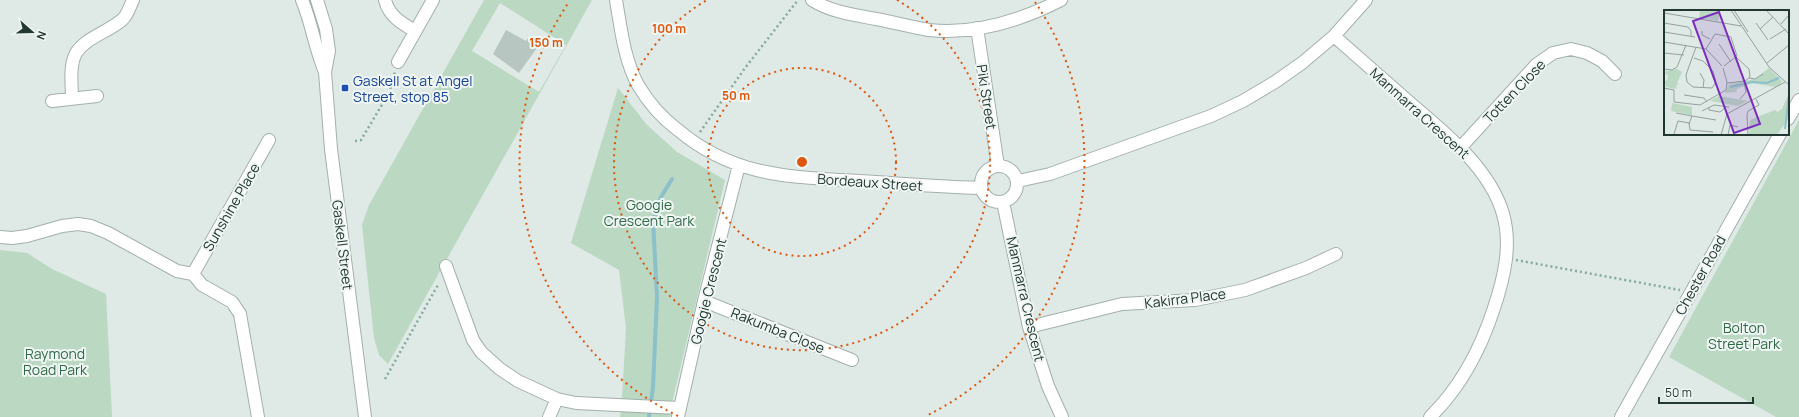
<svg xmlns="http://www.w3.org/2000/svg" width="1799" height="417" font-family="Manrope,sans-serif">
<rect width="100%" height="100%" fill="#dfe9e5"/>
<path fill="#bad8c2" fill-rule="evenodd" d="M484 0H592L388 364 379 355 374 338 362 225 369 205ZM500 3 566 45 539 92 472 51Z
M618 88 647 125 677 152 725 180 672 403 622 399 626 328 619 270 571 243Z
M1799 120V417H1776L1669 357Z
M0 250 27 253 52 269 106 294 112 417H0Z
M621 410 672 411 670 417H620Z"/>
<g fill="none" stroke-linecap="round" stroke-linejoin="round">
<path stroke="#8cc0ca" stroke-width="4" d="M649 417 653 387 657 297 653 221 661 197 672 179"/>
</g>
<path fill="#b8c6c1" d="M506 30 526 41 528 38 539 45 519 73 493 54Z"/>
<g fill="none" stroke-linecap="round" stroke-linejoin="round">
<defs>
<path id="minor" d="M302 0C312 24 315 49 325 72
M317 0 326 29 329 51 325 72 331 149 365 417
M385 0C389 16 401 23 415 31
M616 0C621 29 624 59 638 85 648 102 662 118 678 130 734 177 790 177 860 181 901 184 941 187 981 188
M812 0C831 12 854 15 876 19 893 22 911 27 929 30 976 35 1020 21 1061 0
M977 28 998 166
M1334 36C1359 58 1384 80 1409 102 1443 131 1490 168 1503 214 1512 245 1504 278 1494 308 1481 348 1460 388 1430 417
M398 62 433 0
M72 99C72 85 69 66 76 53 86 37 109 32 123 19 128 14 130 6 133 0
M52 101 97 96
M1788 119 1799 100
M1461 147 1536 65 1553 53 1571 49 1587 53 1602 61 1615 74
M981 184a18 18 0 1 1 36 0a18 18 0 1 1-36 0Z
M1018 181 1050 174 1211 116 1243 101 1275 82 1302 63 1334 36 1366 0
M1003 202 1029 327 1048 386 1062 417
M0 237 12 238 27 236 62 226 78 224 91 226 108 233 177 271 193 274 202 285 232 302 240 314 258 417
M446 266 473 340 481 352 500 369 518 381 557 399 576 403 679 408
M193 274 269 140
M704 301 852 360
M1029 327 1122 304 1195 300 1245 290 1306 268 1336 254
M549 417 557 399
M678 417 704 301 739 165
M1621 417 1780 134"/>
</defs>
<use href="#minor" stroke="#a3b0ac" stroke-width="14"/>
<path stroke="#83aa9e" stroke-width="2.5" stroke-dasharray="2 3" stroke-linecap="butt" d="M700 132 745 68 798 0
M355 141 361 140 389 93 395 72
M1516 260 1680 290
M385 379 439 283"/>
<use href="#minor" stroke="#fff" stroke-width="12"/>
</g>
<g fill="none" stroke="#de570e" stroke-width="2" stroke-dasharray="2 4">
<circle cx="802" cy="162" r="94"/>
<path d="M897 0A188 188 0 1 1 707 0"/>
<path d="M678 416A283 283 0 0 1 569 2M1035 2A283 283 0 0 1 926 416"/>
</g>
<rect fill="#1a4fb4" stroke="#eff6f3" stroke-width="1.5" x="341" y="84" width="8" height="8" rx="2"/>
<g text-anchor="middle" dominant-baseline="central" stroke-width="4" stroke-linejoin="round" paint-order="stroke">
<g font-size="14" fill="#164399" stroke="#eff6f3" text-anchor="start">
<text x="353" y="80">Gaskell St at Angel<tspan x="353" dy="16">Street, stop 85</tspan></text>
</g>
<g font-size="14" fill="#223732" stroke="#eff6f3">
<text transform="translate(1514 91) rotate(-46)">Totten Close</text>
<text transform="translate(987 97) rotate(81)">Piki Street</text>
<text transform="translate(1420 113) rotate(42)">Manmarra Crescent</text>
<text transform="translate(870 182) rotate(4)">Bordeaux Street</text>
<text transform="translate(231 207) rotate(-60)">Sunshine Place</text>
<text transform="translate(343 245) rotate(83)">Gaskell Street</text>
<text transform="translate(1700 275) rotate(-61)">Chester Road</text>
<text transform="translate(708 291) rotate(-76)">Googie Crescent</text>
<text transform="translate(1185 298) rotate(-7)">Kakirra Place</text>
<text transform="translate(1026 299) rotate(77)">Manmarra Crescent</text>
<text transform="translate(778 330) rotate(22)">Rakumba Close</text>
</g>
<g font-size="14" fill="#306a47" stroke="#eff6f3">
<text x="649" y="204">Googie<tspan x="649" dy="16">Crescent Park</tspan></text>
<text x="1744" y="327">Bolton<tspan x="1744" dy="16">Street Park</tspan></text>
<text x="55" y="353">Raymond<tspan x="55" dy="16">Road Park</tspan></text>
</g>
</g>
<g transform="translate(1664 10)">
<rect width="125" height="125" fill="#dfe9e5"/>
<path d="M36 0 56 1 54 11 35 8ZM105 58 118 71 116 75 111 77 88 73 73 79 72 82 61 83 65 74 91 69ZM13 59 18 62 13 73 16 75 13 74 12 79 2 77 0 70 3 71 4 65 1 64 2 61ZM125 83V108L113 125H85L86 110 111 100 113 102 118 99ZM55 86 84 91 74 96 46 91ZM8 93 28 97V105L7 101Z" fill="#bad8c2"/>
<path fill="none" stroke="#8cc0ca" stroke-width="2" d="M66 77 88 72 103 73 115 68M121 119 125 86"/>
<path fill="none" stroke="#93a29d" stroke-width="1" d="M67 0 105 57 125 75M70 0 84 22M102 0 125 24M0 3 77 16M0 13 24 17 27 21V26M92 13 104 30M117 14 125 5M96 19 109 7M38 21V25L46 29M0 22 31 27M106 29 122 19M0 32 42 39 58 56M55 34 67 52M42 39 51 24 67 27 73 46 60 56M0 43 20 45M30 48 39 51 49 61 52 72 48 78 29 77 23 72 22 65 32 37M103 53 125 35M0 59 8 60 13 57 22 35M36 63 40 70 39 78M85 68 91 69 99 64M63 73 81 71 86 67 85 59 72 47M0 78 10 80V92L36 95 62 80 63 72 59 58M20 85 40 88 43 92M76 89 82 82 80 72M45 97V100L56 102 62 97M38 101 50 95 65 97M12 103 28 106M25 114 28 106 52 110M10 124 14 111 25 113 26 120 49 122M57 125 63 104 121 72M64 125 66 115 74 117M84 125 83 105 84 101 95 95 92 89"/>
<path fill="#7b2cbf" fill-opacity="0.15" stroke="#7b2cbf" stroke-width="2" d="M55 2 96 114 70 123 29 11Z"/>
<rect width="125" height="125" fill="none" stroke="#223732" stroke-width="2"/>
</g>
<circle cx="802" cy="162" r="6" fill="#de570e" stroke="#eff6f3" stroke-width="2"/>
<g font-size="12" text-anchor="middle" font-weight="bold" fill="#de570e" stroke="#eff6f3" stroke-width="4" stroke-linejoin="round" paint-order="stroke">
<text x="669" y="33">100 m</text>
<text x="546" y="47">150 m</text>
<text x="736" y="100">50 m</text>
</g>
<g transform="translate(32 32) rotate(110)" stroke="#eff6f3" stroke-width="3" paint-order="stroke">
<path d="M0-3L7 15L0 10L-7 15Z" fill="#223732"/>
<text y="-6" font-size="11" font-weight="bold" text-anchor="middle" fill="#223732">N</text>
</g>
<path d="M1659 397v6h94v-6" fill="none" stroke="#223732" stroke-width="2"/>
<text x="1665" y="397" font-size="12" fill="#223732" stroke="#eff6f3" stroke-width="3" paint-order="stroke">50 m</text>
</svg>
